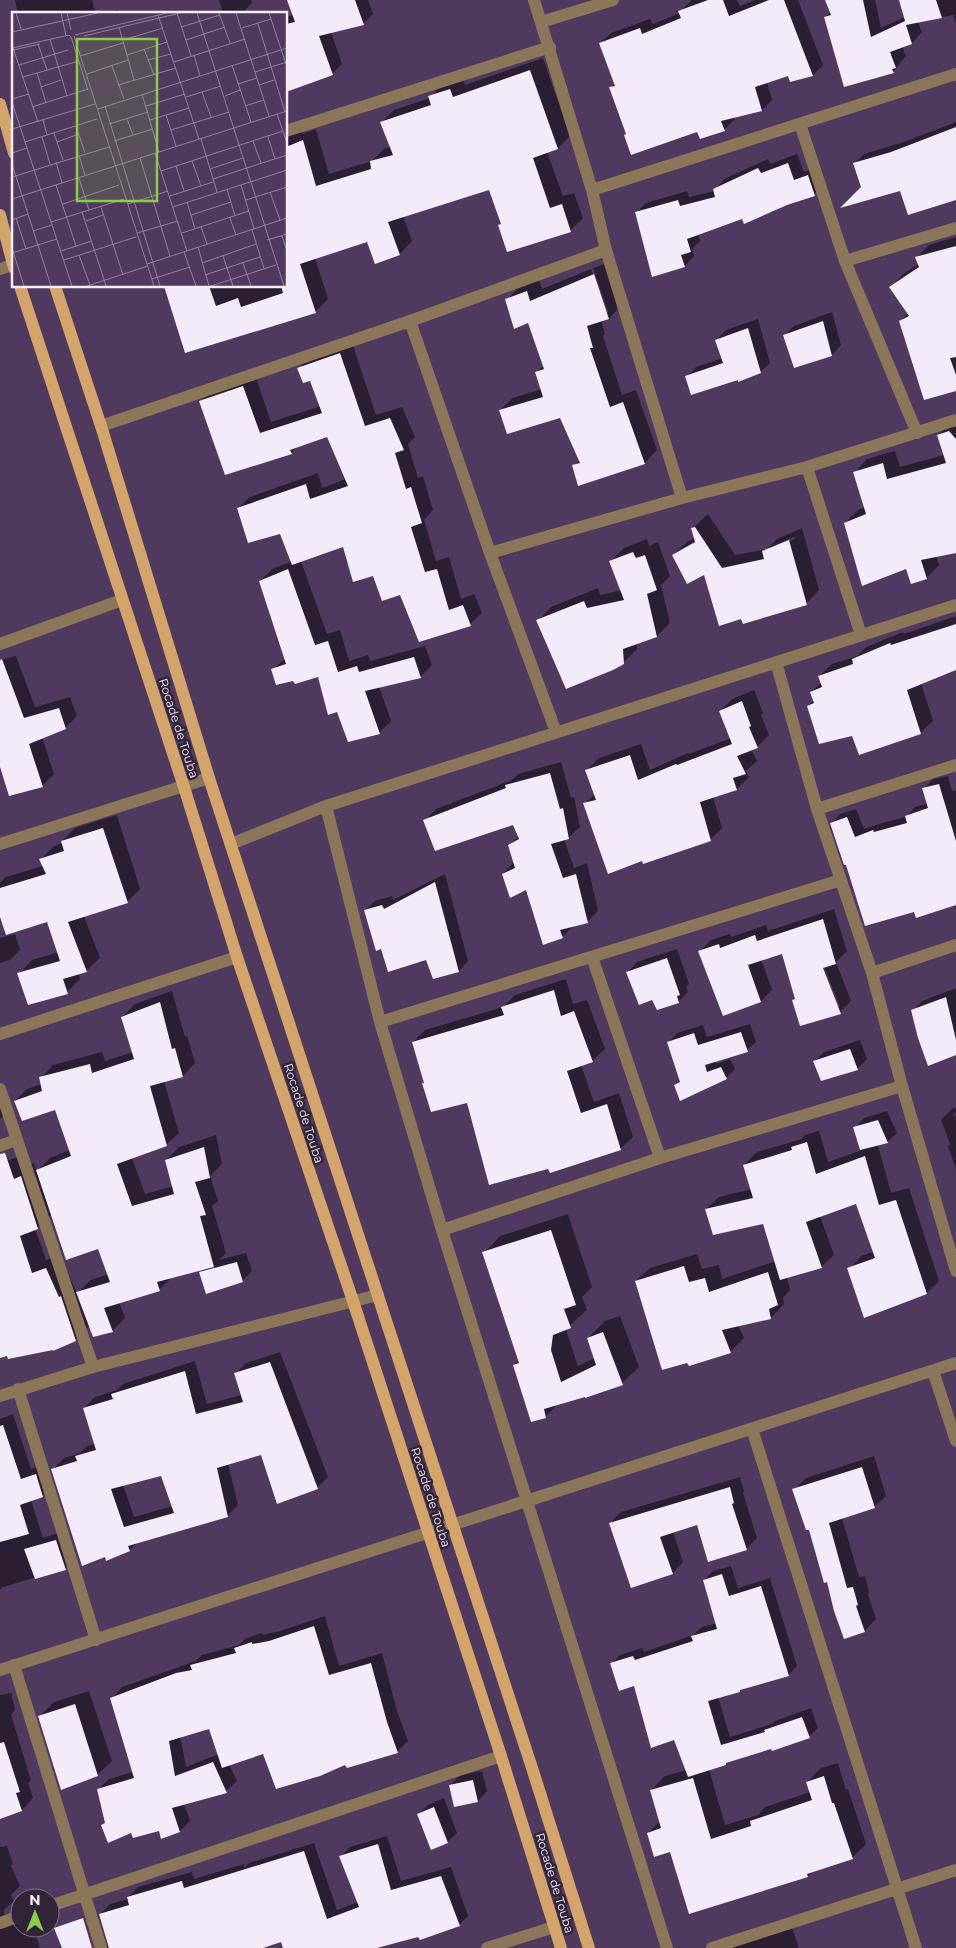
<svg xmlns="http://www.w3.org/2000/svg" width="956" height="1948" font-family="Montserrat,sans-serif">
<rect width="100%" height="100%" fill="#50395e"/>
<path fill="#0007" fill-rule="evenodd" d="M15 0H92L96 14H18Z
M219 0H251L252 3 242 13 223 14Z
M288 0H368L373 14 363 24 331 32 342 64 332 74 286 91V17L294 15Z
M692 0H737L740 6 755 0H798L823 65 813 75 791 81 789 75 767 82 772 100 762 110 734 117 735 119 724 130 627 133 610 88 615 83 600 43 611 33 650 19 653 24 680 13V11Z
M826 0H875L881 28 905 17 900 0H956V23L953 15 918 22 922 32 912 43 902 46 906 56 893 72 825 17 831 12Z
M118 10 119 14H104Z
M543 58 570 136 558 148 547 152 563 196 574 193 583 218 570 231 499 225 502 223 490 188 403 216 412 241 400 254 376 263 368 240 315 258 328 299 316 311 225 340 165 286H286V136L301 131 303 134 316 129 329 174 372 161 384 149 391 147 382 122 394 110 430 98 442 84 462 77 465 85Z
M956 122V199L901 189 862 187 855 163 864 154 901 143Z
M797 154 804 172 818 167 824 185 814 195 742 217 698 233 700 241 692 249 694 256 685 266 637 212 646 203 687 191 689 197 715 191 724 179 768 159 770 164Z
M956 237V390L900 321 908 313 891 287 903 274 919 264 917 257 929 245Z
M607 263 621 306 609 318 601 320 605 334 603 336 622 395 636 390 657 450 645 463 574 466 580 460 561 416 500 410 513 398 542 389 536 373 544 365 529 322 507 300 519 287 539 280 542 289 591 269 606 312H608L593 268Z
M832 312 841 345 832 355 784 335 794 326Z
M758 319 770 363 760 372 738 378 686 377 696 367 723 358 716 340 726 330Z
M352 342 376 415 402 407 415 437 408 444 418 478 423 476 433 510 424 520 436 561 449 557 461 599 474 594 482 613 470 624 401 594 374 575 344 545 301 561 327 634 340 630 349 661 368 655 370 661 425 646 432 665 420 677 379 686 391 721 379 733 338 711 318 675 272 670 286 658 260 581 272 569 292 561 281 532 238 508 250 497 318 473 322 488 346 479 328 436 298 446 291 453 201 401 213 390 255 375 271 422 321 406 311 379 299 368 311 356Z
M956 421V551L936 556 939 565 927 578 907 568 845 523 858 510 865 507 855 472 867 459 895 451 900 467 944 455 938 435 951 422Z
M708 514 735 555 767 549 777 539 802 528 819 590 806 604 705 573 673 555 687 542 695 538 692 529ZM794 537 795 539 777 547V544Z
M647 539 649 546 658 542 670 576 661 585 670 623 657 636 637 643V649L623 663 538 621 551 607 598 588 600 595 622 590 610 562 624 548Z
M956 616V669L921 683 933 721 920 733 853 734 808 706 814 700 811 692 822 682 819 676 832 664 857 656 866 647 903 632 904 634Z
M16 656 35 707 70 697 77 716 65 728 42 737 54 774 42 786 0 763V660Z
M754 690 763 713 761 715 769 735 757 747 751 749 757 761 746 771 749 777 737 789 713 797 722 828 710 840 585 803 595 794 587 770 599 758 641 744 650 770 688 753 689 754 731 738 720 711 732 699Z
M561 762 571 798 574 797 580 827 568 838 564 839 574 868 587 863 598 911 587 922 574 926 562 937 527 889 503 874 514 862 509 845 519 836 514 823 425 821 436 809 512 780 518 774Z
M948 776 952 791 956 790V903L915 910 847 863 832 823 840 814 856 809 864 829 882 823 906 817 915 807 928 803 924 788 933 779Z
M117 815 140 889 127 902 84 916 100 958 86 971 79 973 80 979 67 992 19 974 32 960 59 952 48 920 0 913V883L6 877 43 866 40 860 54 846 63 843 62 841 75 828Z
M445 874 468 961 459 971 434 977 427 958 382 947 365 911 375 901 392 896 393 900Z
M834 909 847 951 836 962 851 1001 840 1012 793 1000 796 997 783 952 761 959 772 990 761 1001 700 951 711 940 730 934 731 937 766 925 768 931ZM822 962 840 1007H837L820 963Z
M15 934 20 950 10 960 0 963V938Z
M677 949 689 984 686 987 688 992 678 1002 653 999 628 972 637 962Z
M566 979 573 1004 587 1000 605 1049 592 1061 581 1065 594 1102 619 1093 633 1137 620 1149 549 1167 468 1102 425 1082 413 1042 425 1030 503 1007 515 995Z
M956 988V1053L913 1011 922 1001Z
M172 991 185 1037 187 1036 195 1063 183 1076 164 1081 179 1133 166 1145 132 1158 145 1194 174 1186 166 1160 179 1147 216 1135 222 1164 210 1176 218 1201 212 1206 226 1253 219 1260 246 1253 252 1271 242 1281 201 1272 205 1268 172 1277 159 1290 119 1302 125 1318 112 1331 90 1325 75 1340 0 1357V1163L24 1155 27 1166 34 1163 37 1171 50 1158 70 1150 56 1108 19 1115 14 1102 27 1089 42 1084 41 1078 53 1065 102 1052 105 1061 133 1052 122 1017 135 1004ZM52 1214 99 1247 109 1274 91 1280 77 1293 59 1255 46 1260 35 1229Z
M750 1024 756 1042 747 1050 715 1060 716 1064 730 1059 735 1069 726 1078 675 1085 681 1080 669 1042 677 1033 703 1025 707 1037Z
M860 1040 867 1059 857 1069 815 1061 824 1052Z
M0 1101 11 1110 0 1119Z
M956 1107V1113L953 1114V1116L956 1115V1170L948 1146 950 1144 941 1120 952 1109Z
M887 1111 897 1133 887 1142 878 1145 891 1193 909 1188 939 1281 927 1293 849 1269 861 1256 874 1252 857 1202 820 1216 834 1255 821 1267 787 1277 790 1290 783 1298 784 1304 771 1318 738 1325 744 1338 730 1352 636 1281 650 1268 697 1254 702 1269 719 1265 722 1279 776 1261 764 1222 706 1209 719 1197 752 1189 744 1165 757 1152 802 1139 805 1135 819 1131 828 1162 862 1150 855 1128 864 1118Z
M568 1214 592 1287 582 1297 587 1310 567 1328V1333L578 1366 595 1358 588 1338 605 1321 620 1316 639 1367 622 1383 559 1403 545 1417 514 1365 519 1360 484 1253 500 1236Z
M280 1352 328 1477 317 1488 262 1453 228 1463 238 1505 227 1516 139 1541 130 1550 107 1559 53 1469 64 1458 80 1453 87 1446 95 1444 84 1408 95 1397 117 1390 123 1384 195 1361 207 1404 242 1395 235 1374 246 1363ZM162 1474 173 1506 134 1517 123 1485Z
M13 1414 31 1469 46 1464 53 1486 42 1496 31 1500 43 1538 66 1531 75 1558 65 1569 3 1587 0 1590V1419Z
M874 1456 886 1496 874 1507 842 1518 859 1577 865 1576 869 1592 868 1594 876 1619 864 1631 828 1581 794 1490 806 1478Z
M740 1477 744 1491 743 1493 757 1538 746 1549 698 1523 673 1532 683 1562 673 1573 610 1523 621 1512Z
M731 1566 738 1588 770 1578 797 1666 788 1675 744 1687 740 1691 718 1697 730 1737 772 1724 775 1721 811 1708 818 1728 809 1737 729 1761 726 1764 709 1769 725 1825 758 1815 765 1807 810 1792 807 1782 821 1768 838 1763 846 1790 848 1789 866 1844 852 1858 813 1871 808 1876 671 1850 648 1833 660 1821 651 1790 665 1776 687 1770 675 1738 635 1685 611 1664 620 1655 642 1648 644 1652 693 1635 702 1627 717 1623 704 1580 713 1571Z
M325 1616 339 1666 382 1653 397 1711 408 1741 397 1752 264 1753 229 1764 237 1781 226 1791 184 1804 190 1821 180 1831 162 1837 159 1829 132 1831 102 1826 106 1821 98 1789 109 1779 133 1772 112 1698 122 1687 196 1661 202 1655 239 1645 246 1638 262 1633 263 1635 280 1631ZM210 1727 219 1754 186 1767 180 1736Z
M89 1691 112 1761 97 1775 40 1716 54 1702Z
M11 1693 15 1710 11 1715 31 1780 28 1783 33 1798 22 1810 0 1818V1695Z
M482 1771 487 1791 478 1801 451 1785 460 1775Z
M444 1798 457 1833 447 1842 418 1814 428 1805Z
M387 1836 401 1881 451 1867 468 1916 459 1925 367 1948H284L282 1940 259 1948H109L100 1914 110 1904 128 1899V1897L138 1887 192 1872 194 1879 244 1864V1868L249 1863 314 1843 337 1910 358 1902 341 1856 350 1847Z
M7 1846 13 1864 11 1866 20 1886 11 1895 14 1901 4 1910V1914L11 1920 20 1918V1928H26L28 1931 34 1929 40 1948H0V1847Z
M790 1922 799 1948H715Z"/>
<path fill="#f3ebf9" fill-rule="evenodd" d="M287 0H355L364 25 319 36 333 75 286 92V24L295 22Z
M708 0H723L729 16 769 0H784L813 76 790 82 788 76 755 87 762 111 721 121 725 131 700 139 697 132 631 155 624 135 626 134 609 87 615 86 599 43 640 28 642 34 681 18 678 11Z
M825 0H863L871 37 905 21 899 0H936L942 18 906 25 912 44 890 52 896 68 892 69 894 73 844 87 824 17 831 15Z
M530 70 558 149 533 158 550 208 562 204 571 232 507 252 498 225 501 224 489 190 388 222 400 255 375 264 367 242 300 264 316 313 185 353 164 286H209L216 306 238 298 241 307 283 293 281 286H286V147L303 140 316 186 371 169 370 161 393 155 380 122 431 105 428 96 450 89 453 97Z
M956 127V200L908 215 900 191 840 208 861 187 853 163 891 152Z
M788 163 794 180 808 175 815 196 787 205 744 224 742 219 687 239 691 252 681 255 685 267 652 277 635 212 678 200 680 206 715 197 713 189 758 168 761 173Z
M956 246V357L950 358 956 375V391L924 400 899 321 909 316 889 287 919 267 915 257Z
M594 274 609 319 587 326 593 348H590L610 407 623 402 645 464 578 486 572 465 580 463 560 418 507 434 499 410 543 397 535 372 544 369 528 323 514 329 505 299 527 291 530 301Z
M823 321 832 356 794 368 783 335Z
M748 328 761 373 738 382V380L691 395 685 376 723 363 715 340Z
M340 353 365 426 390 418 404 450 395 453 406 489 411 487 422 523 411 527 425 572 437 569 449 610 463 605 471 626 419 642 400 595 382 601 373 576 353 582 343 547 292 565 280 534 248 543 237 508 306 484 310 499 348 486 327 437 290 450 292 454 225 475 199 401 243 386 260 433 322 413 310 381 303 383 297 368Z
M949 431 956 439V553L921 560 927 579 911 584 906 569 862 586 844 523 866 514 853 472 883 463 887 479 946 463 937 435Z
M695 527 722 568 764 559 762 551 789 540 807 605 743 624 741 619 719 626 704 575 687 584 672 555 695 542 691 528Z
M633 552 636 558 645 555 657 590 647 594 657 637 623 649 624 664 613 670 566 689 536 620 584 601 587 608 624 600 609 561Z
M288 569 315 645 328 641 338 672 357 666 359 672 414 657 421 678 365 691 380 734 348 742 337 712 328 715 318 677 295 684 293 681 276 685 271 669 286 664 259 581Z
M956 624V670L907 690 921 734 859 755 852 736 819 744 807 706 814 703 810 692 822 687 818 676 853 664 852 659 890 643 891 645Z
M2 659 24 718 59 708 66 729 29 744 43 787 9 796 0 767V660Z
M742 701 751 726 749 727 758 748 737 756 746 774 733 778 737 790 700 802 711 841 643 864 642 861 608 874 583 803 596 800 585 770 630 755 638 780 676 764 677 765 732 744 719 711Z
M550 773 560 809 563 808 569 839 551 844 563 878 576 874 588 923 560 930 563 938 543 945 526 890 510 898 502 874 515 868 508 845 519 839 513 825 435 851 423 820 506 788 505 785Z
M939 784 956 841V905L916 918 914 912 865 926 846 865H844L830 823 847 817 855 837 873 830 874 832 907 823 905 816 928 808 922 788Z
M103 828 128 903 68 922 87 972 63 979 68 994 28 1005 17 973 60 961 47 922 6 935 0 917V888L46 874 39 859 64 851 61 841Z
M435 882 459 972 433 979 426 960 388 972 381 949 376 951 364 910 382 905 384 909Z
M823 919 836 964 823 968 841 1014 800 1026 792 1000 795 999 782 954 748 965 761 1002 723 1016 698 951 719 944 720 948 755 935 757 941Z
M667 958 680 995 677 996 679 1003 657 1010 652 1000 639 1005 626 972Z
M554 990 561 1016 574 1011 593 1062 567 1071 581 1113 607 1104 621 1150 550 1173 548 1169 489 1185 467 1103 431 1112 422 1083H424L412 1042 504 1015 501 1007Z
M946 997 956 1040V1055L928 1066 918 1038 911 1010Z
M160 1002 172 1049 175 1048 183 1077 150 1086 167 1146 117 1164 132 1206 174 1194 165 1160 204 1147 210 1178 195 1182 206 1215 200 1216 214 1267 157 1282 160 1291 104 1308 113 1332 93 1337 76 1292 110 1282 98 1249 66 1260 36 1170 71 1156 55 1110 22 1121 14 1101 42 1091 39 1077 90 1064 92 1073 134 1059 121 1017Z
M741 1032 748 1052 705 1065 707 1072 721 1067 727 1079 680 1101 674 1085 680 1082 667 1042 694 1033 698 1045Z
M850 1049 858 1070 821 1081 813 1061Z
M878 1120 888 1143 860 1150 853 1127Z
M807 1142 816 1174 865 1156 879 1205 896 1200 927 1294 864 1318 847 1268 875 1258 856 1204 806 1222 822 1268 780 1280 763 1224 713 1235 705 1209 753 1198 743 1165 792 1150 791 1147Z
M5 1153 14 1179 21 1176 38 1229 20 1236 32 1273 46 1268 59 1297 61 1296 76 1341 53 1351V1350L8 1359 7 1356 0 1358V1154Z
M551 1230 576 1305 564 1309 571 1328 553 1335 551 1350 561 1382 596 1365 587 1338 603 1332 623 1385 585 1398V1397L544 1409 546 1418 531 1422 513 1365 519 1363 482 1252Z
M237 1262 243 1282 206 1294 199 1272Z
M684 1266 689 1282 705 1278 709 1292 768 1272 778 1305 769 1309 771 1319 722 1330 731 1353 689 1366 687 1363 662 1370 635 1281Z
M270 1362 318 1489 277 1504 261 1455 217 1468 228 1517 128 1546 130 1551 106 1561 105 1557 82 1566 51 1469 77 1461 75 1456 96 1450 83 1408 113 1399 111 1394 185 1371 196 1414 243 1402 234 1373ZM161 1476 174 1513 124 1527 111 1489Z
M3 1425 21 1479 36 1474 43 1497 20 1505 29 1534 0 1542V1426Z
M862 1467 875 1508 829 1523 847 1588 853 1587 858 1605 856 1606 865 1632 844 1639 834 1611 827 1582 824 1583 809 1530H806L792 1489Z
M730 1487 734 1503 732 1504 747 1550 708 1562 697 1525 660 1537 673 1574 631 1588 609 1523Z
M56 1540 66 1570 35 1579 24 1549Z
M722 1574 729 1596 761 1586 789 1676 740 1690V1692L708 1701 721 1745 765 1732 764 1730 802 1717 810 1738 772 1751 771 1749 726 1763V1765L688 1777 674 1740 651 1748 634 1686 619 1691 610 1663 633 1656 635 1660 693 1641 691 1636 717 1629 703 1580Z
M314 1626 329 1675 371 1663 387 1722 398 1753 347 1768 345 1765 320 1776 276 1789 263 1754 222 1768 209 1729 169 1741 175 1776 213 1762 227 1793 172 1808 180 1832 161 1839 159 1831 133 1838 131 1833 108 1843 101 1825 105 1823 97 1789 134 1778 110 1698 176 1673 192 1670 190 1665 236 1653 234 1648 252 1642V1644L269 1641Z
M75 1704 98 1776 61 1790 38 1716Z
M4 1742 20 1792 16 1793 22 1811 0 1819V1743Z
M824 1776 832 1803H834L853 1859 807 1874 808 1877 689 1914 670 1852 654 1857 647 1833 661 1828 650 1790 693 1778 711 1839 751 1826 750 1821 812 1800 806 1782Z
M473 1780 478 1802 454 1807 449 1785Z
M434 1807 448 1843 431 1850 417 1814Z
M378 1844 391 1890 441 1876 460 1926 420 1940 418 1937 377 1948H283L281 1942 263 1948H109L99 1914 129 1905 127 1897 182 1881 184 1888 304 1851 327 1919 359 1907 339 1856Z
M83 1918 92 1948H62L54 1928Z"/>
<g fill="none" stroke-linecap="round" stroke-linejoin="round">
<path stroke="#8c765a" stroke-width="12" d="M534 0 592 190 606 250 682 498
M541 22 613 0
M800 124 845 261 917 433
M286 131 550 47
M592 190 956 74
M845 261 956 228
M0 269 13 265
M410 321 490 553 556 732
M101 426 410 321 606 250
M807 467 861 635
M490 553 682 498 807 467 956 420
M0 644 122 600
M776 662 817 809 872 973 902 1086 956 1271
M326 806 380 1022 442 1230 667 1948
M817 809 956 765
M0 844 209 778
M231 844 326 806 956 605
M592 957 660 1158
M872 973 956 945
M380 1022 841 880
M0 1034 237 957
M0 1089 93 1367
M0 1146 16 1140
M442 1230 660 1158 902 1086
M933 1371 956 1441
M18 1389 96 1640
M0 1396 93 1367 378 1295
M752 1429 916 1948
M14 1665 101 1948
M0 1670 956 1363
M50 1906 501 1756
M0 1923 20 1916
M487 1948 554 1927
M712 1948 956 1870"/>
<path stroke="#d3a56b" stroke-width="12" d="M0 104 14 153
M0 215 14 268
M20 286 184 787 237 957 353 1301 501 1756 561 1948
M55 286 101 426 209 778 533 1771 589 1948"/>
</g>
<g text-anchor="middle" dominant-baseline="central" stroke-width="5" stroke-linejoin="round" paint-order="stroke">
<g font-size="12" fill="#f7ecff" stroke="#302537">
<text transform="translate(179 728) rotate(72)">Rocade de Touba</text>
<text transform="translate(304 1113) rotate(72)">Rocade de Touba</text>
<text transform="translate(431 1497) rotate(72)">Rocade de Touba</text>
<text transform="translate(555 1883) rotate(73)">Rocade de Touba</text>
</g>
</g>
<g transform="translate(12 12)">
<rect width="275" height="275" fill="#50395e"/>
<path fill="none" stroke="#93819e" stroke-width="1" d="M4 1 9 17M49 1 54 24M55 1 59 18M165 1 179 44M185 1 272 274M207 1 218 31M224 1 257 104M257 1 275 55M146 3 187 127M246 12 273 100M107 15 122 68M169 15 208 3M230 16 259 7M0 20 86 1M63 23 155 1M62 24 142 274M72 24 168 1M59 25 76 78M38 27 55 84M111 28 151 16M174 28 213 15M26 32 35 58M0 36 57 23 59 25M1 36 26 110M132 37 142 63M1 38 28 32M115 43 155 30M182 43 188 64M68 44 111 31M136 48 159 42M162 50 233 27M7 53 56 38M220 53 239 110M100 54 112 87M243 60 275 50M25 61 34 91M75 62 116 48M11 65 67 49M226 72 245 66M106 73 164 56M247 73 262 68M29 75 49 68M190 80 199 105M130 82 147 140M213 84 228 78M174 85 209 74M0 87 17 82M0 90 60 274M93 94 148 274M134 94 173 82M233 94 252 88M20 95 76 77M86 97 275 36M265 102 275 131M154 103 164 134M115 107 121 123M31 108 35 123M138 108 177 96M97 112 136 100M64 114 73 141M0 117 83 92M159 118 217 100M42 121 51 148M30 125 38 152M256 125 263 147M189 127 205 180M102 129 141 117M241 129 249 151M13 130 85 107M45 130 67 122M0 141 15 136M143 141 175 239M67 143 73 163M128 146 158 244M180 149 189 174M44 150 50 171M0 152 39 274M164 154 172 179M198 157 231 146M149 159 271 119M0 165 97 135M67 166 77 198M201 167 275 143M44 173 64 234M229 173 242 217M215 177 223 204M258 180 268 208M158 184 201 170M0 187 275 99M234 188 275 175M175 190 183 217M51 192 107 173M116 192 156 179M89 195 111 263M161 195 275 158M70 200 94 274M179 203 219 190M4 206 14 237M218 206 224 223M0 208 16 202M74 209 91 203M39 210 112 187M189 215 195 232M240 218 252 256M21 219 40 213M125 221 166 209M170 221 237 199M270 224 275 239M255 228 275 222M186 235 197 274M0 236 12 274M49 239 80 229M172 240 184 274M0 241 45 227M67 243 78 273M211 244 221 274M52 248 124 225M190 251 244 232M231 251 239 274M135 252 275 206M193 263 248 245M140 267 178 255M75 274 136 254M199 274 264 253"/>
<path fill="#8bce46" fill-opacity="0.15" stroke="#8bce46" stroke-width="2.5" d="M65 27H145V189H65Z"/>
<rect width="275" height="275" fill="none" stroke="#f7ecff" stroke-width="2.5"/>
</g>
<g transform="translate(35 1913)"><circle r="24" fill="#302537" stroke="#807587"/>
<path d="M0-4L9 19L0 12L-9 19Z" fill="#8bce46"/>
<text y="-8" font-size="14" font-weight="bold" text-anchor="middle" fill="#f7ecff">N</text>
</g>
</svg>
